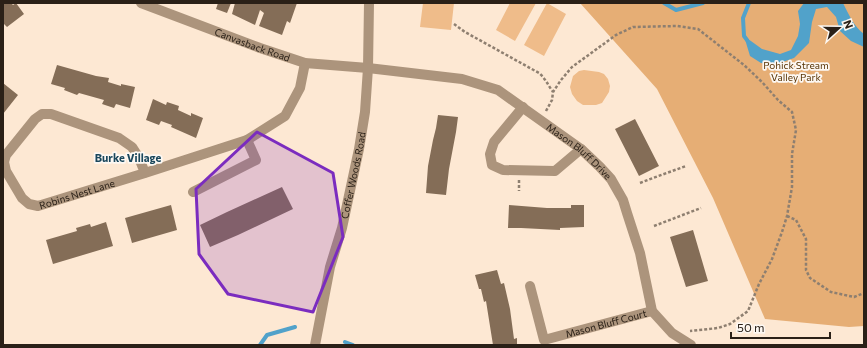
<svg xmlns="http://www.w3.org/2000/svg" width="867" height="348" font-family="Commissioner,sans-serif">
<rect width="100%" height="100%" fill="#fde8d3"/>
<path fill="#efbc8a" d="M423 3H454L451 30 420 27Z
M510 3H536L515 41 496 30Z
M547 3 566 14 544 56 524 45Z
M584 70 599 72 604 74 608 79 610 86 609 92 602 103 596 105H583L577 101 572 94 570 87 573 76 579 71Z"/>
<path fill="#e6ae75" d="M580 3H864V326L849 327 765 319 713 198 657 89Z"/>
<path fill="#51a2ca" d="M804 3H843C848 13 854 27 864 34V47L851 41 840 31 836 17 827 7 816 9 812 22 809 43 794 58 777 64 761 63 750 56 744 36 762 49 780 54 791 50 798 36 800 24 798 11Z"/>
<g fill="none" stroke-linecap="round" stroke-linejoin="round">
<path stroke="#51a2ca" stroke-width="4" d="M664 3 676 10 703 3
M747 40 744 36 743 18 749 3
M345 342 353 345
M260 345 267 335 295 327"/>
</g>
<path fill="#846d57" d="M3 3H11L13 5 16 3 24 14 7 27 3 23Z
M218 3H231L227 13 216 9Z
M235 3H297L290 23 287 21 282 35 259 26 264 13 260 10 255 25 232 14Z
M57 65 96 76 109 78 108 82 121 86V84L135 87 130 108 116 104 114 108 102 104 104 100 79 93 77 95 64 90 65 88 51 84Z
M3 83 18 95 3 114Z
M153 99 166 105 167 102 179 106 178 110 191 116V113L203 118 196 138 171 127 172 125 161 121 159 125 146 120Z
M438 115 458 117 456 132 449 169 446 195 426 193 428 166 433 140 436 128Z
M635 119 659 166 639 176 615 129Z
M282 187 293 209 238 235 210 247 200 225 227 212Z
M171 205 177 230 132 243 125 218Z
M509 205 547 208H571V205H584V227L560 228V230L521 228H508Z
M106 222 113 246 53 264 46 240 77 231 76 228 90 224 91 227Z
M693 230 708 281 686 287 670 237Z
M497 270 501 284 504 283 510 309 514 339 517 338V345H493L486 301 484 302 481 289H479L475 275Z"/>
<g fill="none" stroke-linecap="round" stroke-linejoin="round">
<path stroke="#8e7f70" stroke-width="2.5" stroke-dasharray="3 2" stroke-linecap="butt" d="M454 24 465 32 539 73C545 78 548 85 553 92
M546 111 552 100 553 92 561 80 572 67 616 35 633 27 677 26 698 29 744 65 762 82 778 100 792 112 796 130 792 154V187L787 216 782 232 772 259 759 284 748 311 730 324 718 328 690 331
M519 180V191
M640 183 653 178 686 166
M787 216 796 220 806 239V270L810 278 831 292 854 297 864 293
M654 226 701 208"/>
<g stroke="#ac947c" stroke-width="10">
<path id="s1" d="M141 3 260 48 305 63 368 68 462 79 498 90 581 149 600 167 611 179 623 200 627 213 640 253 652 311 672 333 691 345"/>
<path d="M523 107 494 142 490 154 492 165 503 170 555 171 581 149"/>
<path id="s2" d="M145 173 139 158 132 147 119 138 51 114H42L35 119 6 155 4 162 6 171 22 198 29 204 38 206 145 173 247 140 285 116 300 88 305 63"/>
<path d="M193 192 256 160 247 140"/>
<path id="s3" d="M530 286 544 340 652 311"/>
</g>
<path stroke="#ac947c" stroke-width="10" id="s4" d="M315 345 330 267 342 228 359 149 365 112 368 68 369 3"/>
</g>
<path fill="#7b2cbf" fill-opacity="0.2" stroke="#7b2cbf" stroke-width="3" stroke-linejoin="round" d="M257 132 333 173 343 237 313 312 228 294 199 254 196 189Z"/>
<g text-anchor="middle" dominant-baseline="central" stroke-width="3.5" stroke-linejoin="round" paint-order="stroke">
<g font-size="10" fill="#2a2017" stroke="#fdf8f3">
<text stroke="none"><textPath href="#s1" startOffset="119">Canvasback Road</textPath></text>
<text stroke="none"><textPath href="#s1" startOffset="472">Mason Bluff Drive</textPath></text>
<text stroke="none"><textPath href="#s4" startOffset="174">Coffer Woods Road</textPath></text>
<text stroke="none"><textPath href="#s2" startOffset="288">Robins Nest Lane</textPath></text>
<text stroke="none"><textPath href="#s3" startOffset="120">Mason Bluff Court</textPath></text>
</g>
<g font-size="10" fill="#583405" stroke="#fdf8f3">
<text x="796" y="65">Pohick Stream<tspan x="796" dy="12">Valley Park</tspan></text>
</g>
<g font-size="11" font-weight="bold" fill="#1a475c" stroke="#fdf8f3">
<text x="128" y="157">Burke Village</text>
</g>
</g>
<rect width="867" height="348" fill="none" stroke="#2a2017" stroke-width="8"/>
<g transform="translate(839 28) rotate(69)" stroke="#fdf8f3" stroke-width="3" paint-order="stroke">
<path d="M0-3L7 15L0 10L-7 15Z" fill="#2a2017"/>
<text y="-6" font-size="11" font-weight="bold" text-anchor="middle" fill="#2a2017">N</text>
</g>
<path d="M731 332v6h99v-6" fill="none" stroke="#2a2017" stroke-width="2"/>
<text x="737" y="332" font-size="12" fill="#2a2017" stroke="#fdf8f3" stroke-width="3" paint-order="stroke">50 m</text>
</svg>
